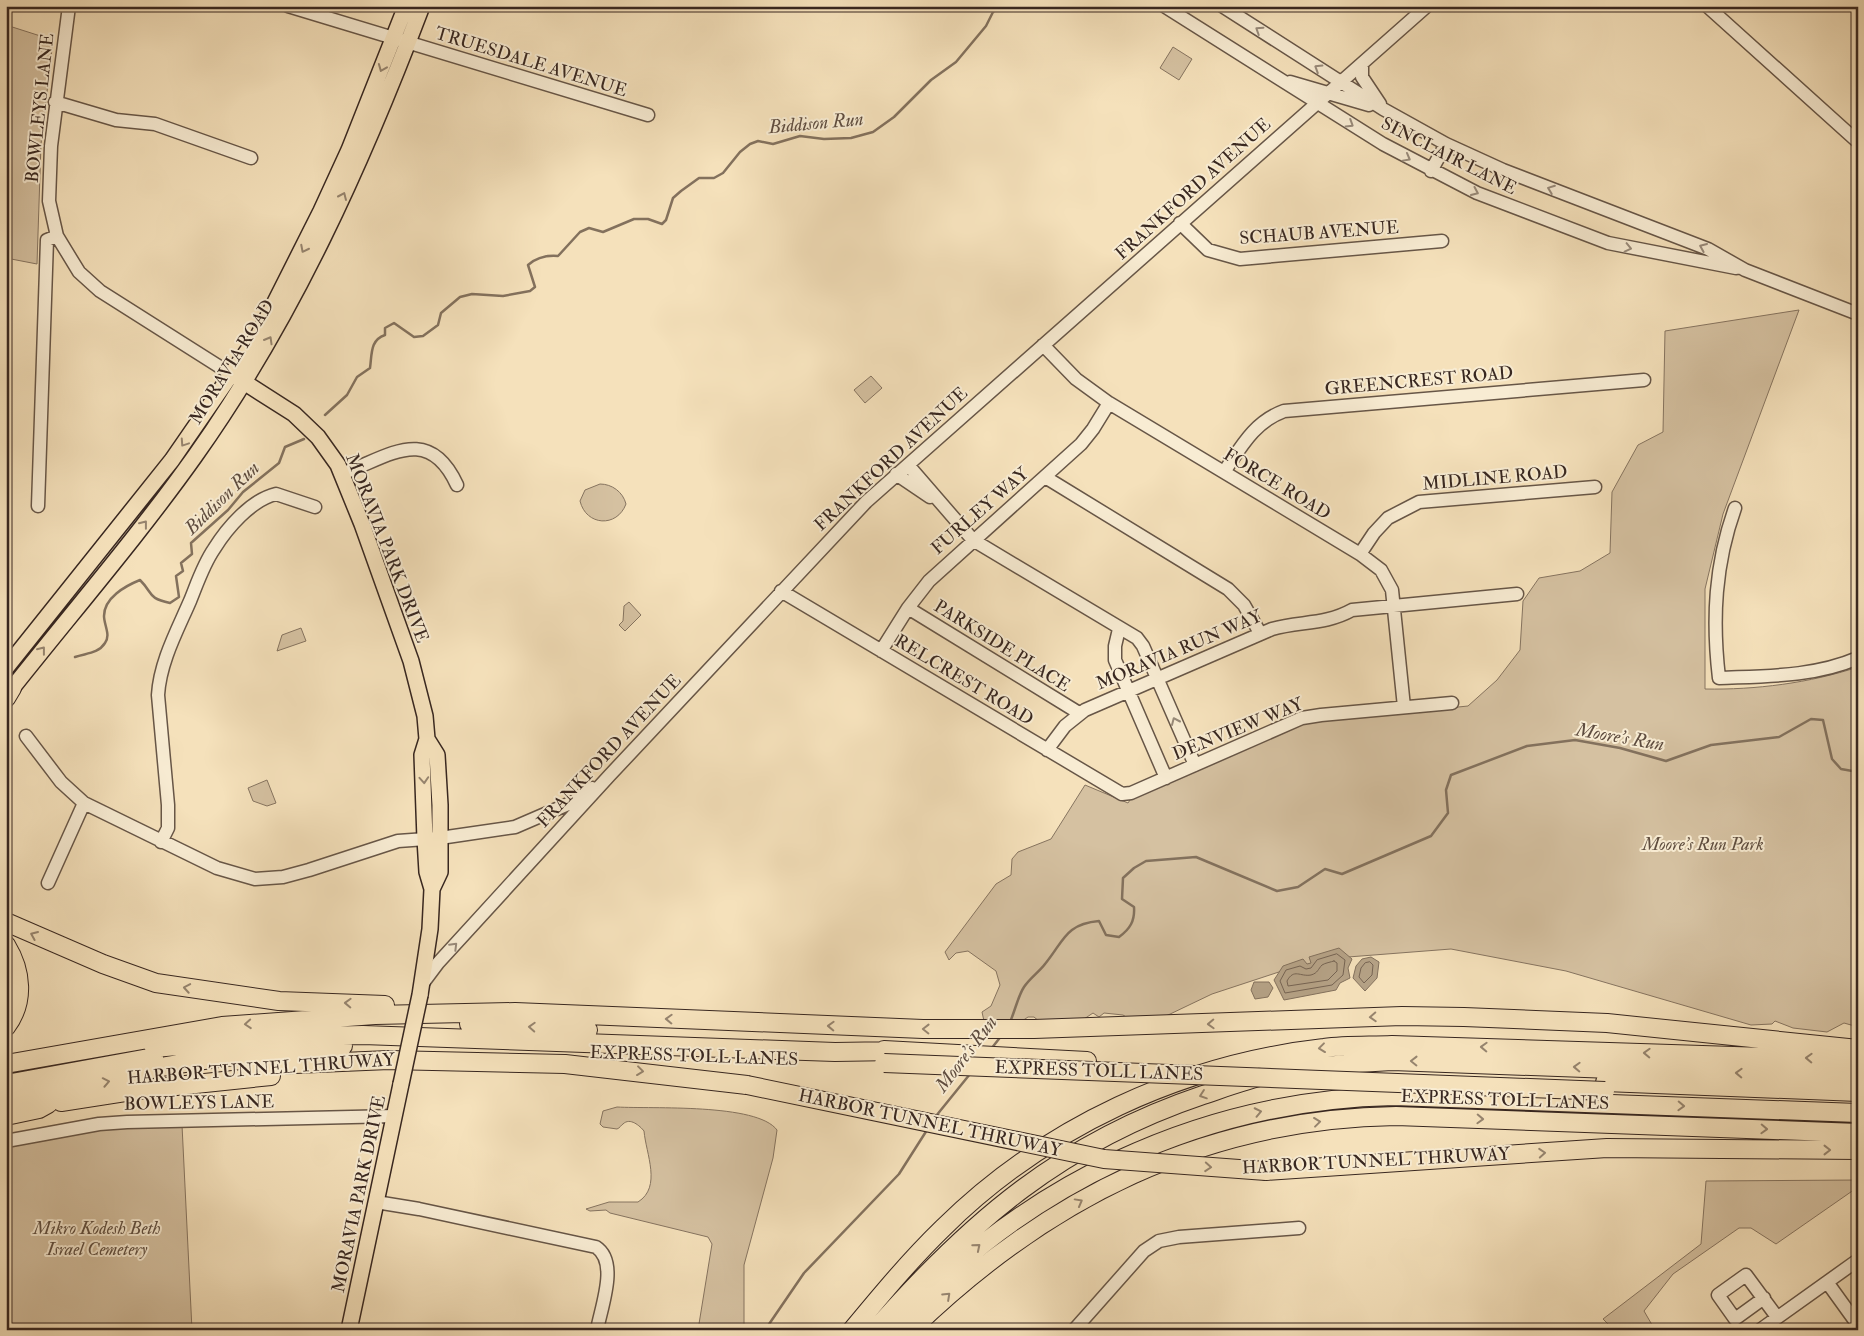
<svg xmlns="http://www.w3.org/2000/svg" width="1864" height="1336" font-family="'IM FELL Double Pica',serif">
<rect width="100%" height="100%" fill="#f5e1bb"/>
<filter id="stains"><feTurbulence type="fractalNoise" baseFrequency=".004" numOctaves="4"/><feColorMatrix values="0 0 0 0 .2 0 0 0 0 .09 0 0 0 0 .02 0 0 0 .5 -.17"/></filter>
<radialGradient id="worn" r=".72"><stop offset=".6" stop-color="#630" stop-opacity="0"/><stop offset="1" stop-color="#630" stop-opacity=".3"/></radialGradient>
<path fill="#d5c1a1" stroke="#867460" d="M6 25 53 40 41 144 37 264 6 258Z
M1173 47 1192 59 1179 80 1160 68Z
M1799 310 1723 514 1705 589V689C1755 690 1810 683 1858 667V1027L1844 1023 1827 1032 1793 1028 1775 1021 1772 1024 1751 1025 1566 971 1451 949 1348 957 1291 968 1212 994 1143 1027 1123 1015 1104 1013 1099 1017 1093 1013 1084 1019 1040 1022 1034 1017H1028L1022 1021H984L982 1012 991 1006 1000 985 996 971 968 951 956 953 949 960 945 952 996 884 1011 875 1012 859 1018 852 1051 839 1085 785 1128 803 1132 797 1297 726 1312 722 1468 706 1497 680 1520 650 1523 601 1539 578 1580 571 1610 553 1612 492 1638 445 1663 432 1665 331Z
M871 376 882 388 865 403 854 390Z
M600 484C612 484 623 492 626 504 617 528 586 526 580 501L585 490Z
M629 602 641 615 625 631 619 625 623 621 624 606Z
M301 628 306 641 277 651 282 635Z
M267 780 276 803 267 806 253 801 248 788Z
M617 1107C652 1109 757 1103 777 1130L773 1158 744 1265V1330H698L712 1244 708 1237 610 1213 606 1210 590 1211 586 1209 609 1202H638C662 1187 646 1154 644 1131 640 1126 630 1117 623 1124 621 1125 620 1128 617 1129L603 1127 600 1124 603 1111Z
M182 1125 192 1330H6V1148L93 1129Z
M1858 1180V1187L1776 1244 1751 1228H1739L1673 1274 1644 1311 1655 1330H1614L1603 1319 1701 1244 1706 1181Z"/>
<path fill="#b5a286" stroke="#83715d" d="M1339 948 1352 959 1348 968 1350 978 1340 983 1336 990 1284 1000 1274 980 1283 966 1303 959 1307 964 1311 963 1309 957Z
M1371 957 1379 962 1377 978 1365 991 1353 978 1356 966 1362 959Z
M1254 982H1269L1273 988 1268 997 1255 999 1251 990Z"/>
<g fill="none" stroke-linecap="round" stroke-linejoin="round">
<path stroke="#766453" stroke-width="1" d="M1337 954 1345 960 1343 975 1332 985 1285 993 1280 981 1286 970 1300 966 1306 969 1311 968 1317 960Z
M1334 961 1337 963V971L1328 980 1288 986 1287 981C1294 968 1300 977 1311 975 1318 973 1318 969 1322 965 1325 963 1331 962 1334 961Z
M1370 962 1373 965 1372 975 1364 983 1359 977 1361 968 1365 963Z"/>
<path stroke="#83715d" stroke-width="2.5" d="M325 415 347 395 357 377 370 368C372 354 370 340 385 335V328L394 323 414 337 423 336 438 325 441 313 460 297 472 294 503 296 530 291 535 287 528 265C537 257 546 255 558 256L580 232 589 228 603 232 634 219H648L662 224 666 220 673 198 681 191 699 178H714L723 173 740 152 750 144 758 141 773 144 800 136 824 139 851 138 873 132 894 117 931 80 956 62 986 26 993 12 1001 6
M75 657C86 653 98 654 105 643 111 635 104 625 104 616 104 598 125 586 140 580 154 594 147 598 170 603L179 597 176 576 183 571 181 563 192 554 191 543 228 510 243 492 279 463 285 447 304 439
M1010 1022C1015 1011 1018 996 1024 987 1030 978 1039 972 1045 964 1064 941 1065 924 1099 921L1106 935 1119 937C1130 929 1135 921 1134 907L1122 899 1123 878 1134 868 1146 861 1196 857 1277 891 1298 887 1325 869 1342 874 1431 836 1448 813 1446 790 1451 775 1527 746 1575 740 1620 748 1666 761 1711 745 1779 737 1811 719 1823 720 1832 759 1841 769 1858 772
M991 1049 1002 1035
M936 1116 970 1074
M765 1330 804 1273 899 1174 927 1130"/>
<defs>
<path id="minor" d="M69 6 51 146 49 201 57 236 79 272 100 291 231 374
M288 6 648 115
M1164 6 1383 144 1477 193 1608 243 1736 268
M1222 6 1383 109 1446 144 1503 170 1708 249 1745 270 1858 314
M1707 6 1858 142
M1362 65V77L1380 104
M1290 82 1369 105
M55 102 116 120 155 124 251 158
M1431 171 1446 144
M1180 223 1208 250 1240 259 1442 241
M1043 345 1076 379 1109 403 1360 554 1381 570 1392 590 1404 707
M908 465 973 540 1137 638 1143 646 1195 765
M1224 472C1241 447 1254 422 1284 411L1644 380
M341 474C387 458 428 422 457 485
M896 474 930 497
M1045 477 1228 589 1244 605 1260 633
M38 506 47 240 57 236
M1735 508C1715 564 1712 619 1719 678 1766 676 1814 677 1858 658
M1360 554 1374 533 1388 518 1419 502 1595 487
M781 591 1122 794 1131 793 1302 718 1321 715 1452 703
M908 608 1079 713
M1119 629 1115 646V660L1166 778
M881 651 908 608 929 581 1081 444 1093 429 1109 403
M26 736 61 782 84 803 217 868 255 879 283 877 309 870 398 841 440 838 515 827 573 802 592 788
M1047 750 1065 726 1085 710 1272 629C1300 621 1325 625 1352 610L1517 594
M161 842 168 828V805L158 695C160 662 177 631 190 601 197 584 203 565 214 549 227 528 251 500 276 494L315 507
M48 883 84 803
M423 983 438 963 609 776 866 502 1427 6
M6 1141 99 1124 127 1122 395 1116
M376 1202 419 1209 596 1247C619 1262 601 1307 597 1330
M1827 1282 1858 1325
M1764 1298 1735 1319 1718 1295 1746 1275 1777 1317
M1074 1330 1144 1251 1159 1241 1179 1237 1299 1228
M1760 1330 1858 1260"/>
<path id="major" d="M236 377 294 414 318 437 338 465 362 524 411 661 425 716 427 739 422 755 425 839 427 872 432 889 430 929 420 995
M6 668 172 460 259 334 321 211 349 150 406 6
M6 696C69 616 136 539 195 456 293 318 362 164 422 6
M427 739 437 755 440 805V872L432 889
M349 1330 401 1084"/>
<path id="highway" d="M6 698 12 688
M6 922 103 964 156 983 279 1001 385 1005
M6 945C22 971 25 1002 6 1027
M469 1024 588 1030
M154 1048 281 1037 363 1035 835 1052 895 1051
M884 1050 1087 1061
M6 1064 222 1026 375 1015 515 1012 923 1029H1034L1402 1016 1464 1017 1607 1023 1858 1049
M249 1066 389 1060 565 1064 747 1085
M129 1077C148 1063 312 1046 343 1046
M1605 1082 1858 1092
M6 1084 154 1057
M6 1102 129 1077 139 1078
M61 1102 138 1090 271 1076
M6 1116 39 1109 48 1104
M1266 1171 1607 1148 1858 1150
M852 1330C881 1295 910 1260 943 1228 1045 1127 1182 1064 1324 1048 1346 1045 1369 1046 1392 1045L1858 1060
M875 1330C971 1220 1063 1142 1203 1095 1227 1087 1251 1078 1276 1073 1314 1066 1353 1063 1392 1061L1858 1078
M892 1330C1021 1185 1200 1100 1394 1096L1858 1113
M911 1330C1047 1198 1204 1119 1396 1116L1858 1133"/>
</defs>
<use href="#minor" stroke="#675647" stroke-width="15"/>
<use href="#major" stroke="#382720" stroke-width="18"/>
<use href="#highway" stroke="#382720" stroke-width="20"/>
<use href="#minor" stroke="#f8ecd3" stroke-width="12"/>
<use href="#major" stroke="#f5e1bb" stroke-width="15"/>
<use href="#highway" stroke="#f5e1bb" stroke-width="18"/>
<defs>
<path id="major-bridge" d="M401 1084 420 995"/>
<path id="highway-bridge" d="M884 1063 1605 1091
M747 1085 1104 1159 1266 1171"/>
</defs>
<use href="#major-bridge" stroke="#382720" stroke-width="18" stroke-linecap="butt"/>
<use href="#highway-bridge" stroke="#382720" stroke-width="20" stroke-linecap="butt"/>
<use href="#major-bridge" stroke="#f5e1bb" stroke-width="15"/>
<use href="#highway-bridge" stroke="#f5e1bb" stroke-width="18"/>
</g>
<defs><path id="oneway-chevron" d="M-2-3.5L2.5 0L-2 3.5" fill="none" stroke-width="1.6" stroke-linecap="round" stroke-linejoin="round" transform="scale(1.25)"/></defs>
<g stroke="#988a7a">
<use href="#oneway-chevron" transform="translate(1259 30) rotate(-147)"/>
<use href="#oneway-chevron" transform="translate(1318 68) rotate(-148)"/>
<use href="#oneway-chevron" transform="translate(1350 124) rotate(32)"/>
<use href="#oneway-chevron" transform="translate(1407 158) rotate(29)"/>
<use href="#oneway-chevron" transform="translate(1551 189) rotate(-159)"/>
<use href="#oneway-chevron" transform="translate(1475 192) rotate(24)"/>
<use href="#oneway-chevron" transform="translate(1703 247) rotate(-157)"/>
<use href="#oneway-chevron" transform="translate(1628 248) rotate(13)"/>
<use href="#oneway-chevron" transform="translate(1175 721) rotate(-114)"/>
<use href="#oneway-chevron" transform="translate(454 946) rotate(-45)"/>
</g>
<g stroke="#96846e">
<use href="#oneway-chevron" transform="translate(382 68) rotate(112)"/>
<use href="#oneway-chevron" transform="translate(343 196) rotate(-66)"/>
<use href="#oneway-chevron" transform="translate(304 249) rotate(117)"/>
<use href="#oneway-chevron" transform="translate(269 340) rotate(-60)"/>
<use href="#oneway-chevron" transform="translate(184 443) rotate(124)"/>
<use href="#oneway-chevron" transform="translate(144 524) rotate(-52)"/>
<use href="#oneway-chevron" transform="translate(42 650) rotate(-52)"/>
<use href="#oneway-chevron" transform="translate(424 780) rotate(86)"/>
<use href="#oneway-chevron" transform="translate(34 935) rotate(-157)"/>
<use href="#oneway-chevron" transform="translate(187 988) rotate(-170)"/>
<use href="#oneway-chevron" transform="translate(348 1003) rotate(-178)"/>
<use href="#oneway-chevron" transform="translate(1373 1017) rotate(177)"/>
<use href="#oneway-chevron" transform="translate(669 1019) rotate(-178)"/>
<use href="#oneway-chevron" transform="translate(248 1024) rotate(176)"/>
<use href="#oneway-chevron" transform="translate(1211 1024) rotate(178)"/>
<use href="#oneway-chevron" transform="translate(831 1026) rotate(-178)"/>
<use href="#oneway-chevron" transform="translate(532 1027) rotate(-177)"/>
<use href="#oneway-chevron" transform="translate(926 1029) rotate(-179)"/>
<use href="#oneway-chevron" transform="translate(1484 1047) rotate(-178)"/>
<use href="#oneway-chevron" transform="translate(1322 1048) rotate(173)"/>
<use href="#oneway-chevron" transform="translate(1647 1053) rotate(-178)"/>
<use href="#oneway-chevron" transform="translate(1809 1058) rotate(-178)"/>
<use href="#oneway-chevron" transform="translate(1414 1061) rotate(-179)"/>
<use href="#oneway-chevron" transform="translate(1577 1067) rotate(-178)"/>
<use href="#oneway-chevron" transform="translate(640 1071) rotate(7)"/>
<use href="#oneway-chevron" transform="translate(1739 1073) rotate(-178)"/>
<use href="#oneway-chevron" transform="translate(106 1082) rotate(-11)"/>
<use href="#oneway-chevron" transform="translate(1203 1095) rotate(161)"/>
<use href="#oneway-chevron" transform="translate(1681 1106) rotate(2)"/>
<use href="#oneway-chevron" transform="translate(1258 1112) rotate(-12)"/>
<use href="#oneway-chevron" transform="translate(1480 1119) rotate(2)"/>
<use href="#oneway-chevron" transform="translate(1317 1122) rotate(-7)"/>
<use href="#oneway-chevron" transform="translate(1764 1129) rotate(2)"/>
<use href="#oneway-chevron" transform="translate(1827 1150)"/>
<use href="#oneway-chevron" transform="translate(1542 1153) rotate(-4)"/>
<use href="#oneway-chevron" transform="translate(1208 1167) rotate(4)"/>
<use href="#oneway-chevron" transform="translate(1079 1202) rotate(-29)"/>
<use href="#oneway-chevron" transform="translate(977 1247) rotate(-40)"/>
<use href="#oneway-chevron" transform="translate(947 1296) rotate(-43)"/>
</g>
<g text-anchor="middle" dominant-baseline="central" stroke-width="4" stroke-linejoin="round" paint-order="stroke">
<g font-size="18" fill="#382720" stroke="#f8ecd3">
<text transform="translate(531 62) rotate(17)">TRUESDALE AVENUE</text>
<text transform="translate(40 108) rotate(-84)">BOWLEYS LANE</text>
<text transform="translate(1449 156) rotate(27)">SINCLAIR LANE</text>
<text transform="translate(1193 189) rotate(-42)">FRANKFORD AVENUE</text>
<text transform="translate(1319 233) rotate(-4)">SCHAUB AVENUE</text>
<text transform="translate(232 362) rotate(-58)">MORAVIA ROAD</text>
<text transform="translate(1419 381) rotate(-5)">GREENCREST ROAD</text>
<text transform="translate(891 459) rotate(-43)">FRANKFORD AVENUE</text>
<text transform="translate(1495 478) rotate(-5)">MIDLINE ROAD</text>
<text transform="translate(1277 484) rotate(31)">FORCE ROAD</text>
<text transform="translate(980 511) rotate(-41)">FURLEY WAY</text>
<text transform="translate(387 548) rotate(69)">MORAVIA PARK DRIVE</text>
<text transform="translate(1002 646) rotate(32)">PARKSIDE PLACE</text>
<text transform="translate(1179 650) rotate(-23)">MORAVIA RUN WAY</text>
<text transform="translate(964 680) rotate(31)">RELCREST ROAD</text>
<text transform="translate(1238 729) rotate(-22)">DENVIEW WAY</text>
<text transform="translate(609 751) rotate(-47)">FRANKFORD AVENUE</text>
<text transform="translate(694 1056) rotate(2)">EXPRESS TOLL LANES</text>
<text transform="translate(261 1069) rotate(-4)">HARBOR TUNNEL THRUWAY</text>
<text transform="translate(1099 1071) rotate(2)">EXPRESS TOLL LANES</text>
<text transform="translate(1505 1100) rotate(2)">EXPRESS TOLL LANES</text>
<text transform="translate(199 1103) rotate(-1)">BOWLEYS LANE</text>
<text transform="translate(930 1123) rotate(12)">HARBOR TUNNEL THRUWAY</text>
<text transform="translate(1376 1161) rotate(-3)">HARBOR TUNNEL THRUWAY</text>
<text transform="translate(359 1194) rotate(-78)">MORAVIA PARK DRIVE</text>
</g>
<g font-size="18" font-style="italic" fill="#5f4e40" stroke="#f8ecd3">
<text x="1703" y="844">Moore's Run Park</text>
<text x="97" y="1228">Mikro Kodesh Beth<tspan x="97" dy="21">Israel Cemetery</tspan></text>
</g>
<g font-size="19" font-style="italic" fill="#5e4c3f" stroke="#f8ecd3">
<text transform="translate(816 123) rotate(-5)">Biddison Run</text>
<text transform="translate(222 498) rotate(-44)">Biddison Run</text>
<text transform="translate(1620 737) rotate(10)">Moore's Run</text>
<text transform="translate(966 1054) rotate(-53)">Moore's Run</text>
</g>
</g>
<rect width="1864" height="1336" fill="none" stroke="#f5e1bb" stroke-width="25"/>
<rect x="8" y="8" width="1849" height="1321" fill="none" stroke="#382720" stroke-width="2.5"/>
<rect x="12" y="12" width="1839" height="1311" fill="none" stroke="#382720"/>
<rect width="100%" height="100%" filter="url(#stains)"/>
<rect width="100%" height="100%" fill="url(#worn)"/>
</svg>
